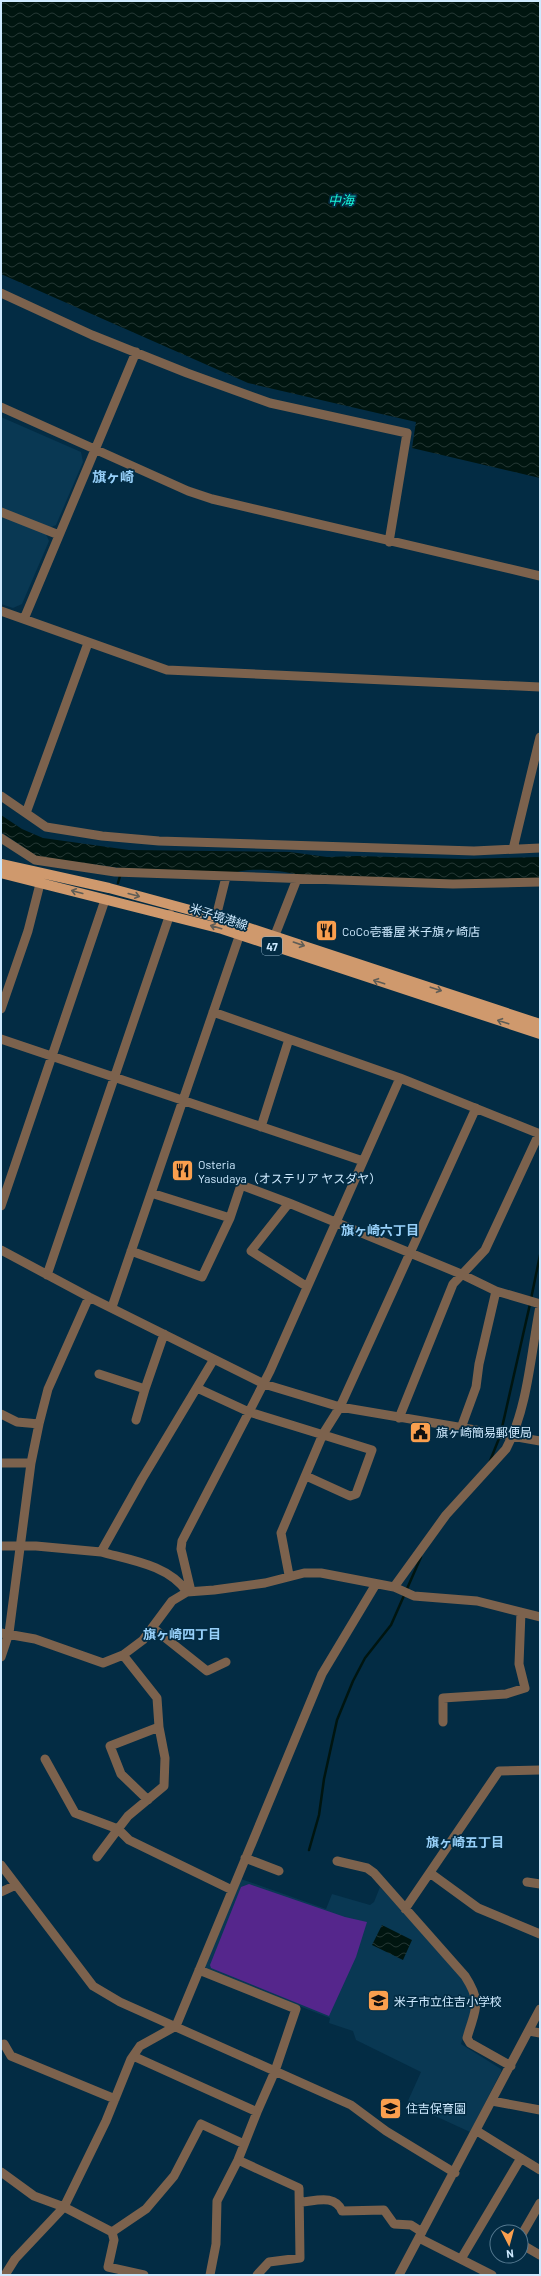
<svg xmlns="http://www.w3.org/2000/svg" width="541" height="2276" font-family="Barlow,'Noto Sans JP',sans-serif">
<defs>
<pattern id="water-waves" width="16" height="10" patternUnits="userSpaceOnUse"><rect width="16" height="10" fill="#001510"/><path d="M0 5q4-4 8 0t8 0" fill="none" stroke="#243734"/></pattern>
</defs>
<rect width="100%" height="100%" fill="#032c44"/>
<path fill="#093853" d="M1 417 81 452 83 462 56 525 49 528 1 508Z
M1 516 46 534 49 541 22 604 13 608 1 604Z
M241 1879 326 1909 332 1894 370 1905 374 1902 380 1887 461 1975 470 1994 472 2007 461 2044 501 2069V2072L470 2132 407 2103 421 2072 356 2040 353 2031 329 2023 330 2018 206 1970 205 1966Z"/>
<path fill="#55268c" d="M249 1884 345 1917 367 1922 356 1957 329 2016 211 1968 210 1965 241 1887Z"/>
<path fill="url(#water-waves)" d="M1 1H540V478L412 448 416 422 248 383 1 274Z
M1 815 22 829 43 838 129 850 290 852 327 857 357 856 465 859 540 857V878L455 880 298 875C282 870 249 867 234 873L121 868 38 857 1 832Z
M382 1925 412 1940 403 1960 372 1945Z"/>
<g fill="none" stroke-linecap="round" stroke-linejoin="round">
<path stroke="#001510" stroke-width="2.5" d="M118 883 120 876
M531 1299 540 1255
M501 1432 530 1304
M490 1461 500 1436
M309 1850 319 1815 324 1779 337 1720 353 1681 365 1658 391 1625 421 1557"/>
<path stroke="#7c624d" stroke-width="9" d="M1 293 92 335 187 373 270 403 407 433 389 542
M1 407 188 491 212 499 540 576
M1 512 59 535
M1 611 167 670 540 687
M24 619 136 352
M1 796 46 827 102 836 159 841 474 851 540 848
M26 813 88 643
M1 838 35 860 115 872 453 884 540 882
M513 849 540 737
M216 917 226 877
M275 935 297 879
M1 1009 28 931 42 876
M213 1012 289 1039
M1 1039 363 1161
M261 1127 289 1039 400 1078 540 1134
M151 1193 230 1218 241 1185 289 1203 251 1251 306 1286
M289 1203 461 1274 496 1291 479 1364 476 1387 461 1428
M1 1206 105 900
M1 1250 89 1297 264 1384 340 1407 540 1441
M131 1251 202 1277 230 1218
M47 1275 170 914
M496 1291 540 1304
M112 1307 242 928
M99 1374 145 1389 164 1334
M1 1414 17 1422 39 1424
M399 1418 453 1284 485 1250 539 1134
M136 1420 145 1389
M1 1463H31
M306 1476 350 1496 356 1494 372 1450 249 1412 270 1371 400 1078
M1 1546H36L101 1552 142 1479 214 1359
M101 1552C130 1560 169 1565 187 1592
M289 1575 281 1533 323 1434 340 1407 476 1108
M394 1587 446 1515 506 1449C528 1408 531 1352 540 1306
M187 1592 190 1587 181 1549 182 1541 249 1412 197 1388
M153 1628 207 1671 226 1662
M1 1633 35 1639 103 1663 123 1655 143 1640 172 1601 187 1592 214 1590 265 1583 304 1573H321L394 1587 414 1596 477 1601 540 1617
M123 1655 157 1698 159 1727 165 1758 164 1786 128 1816 118 1829 129 1840 232 1890
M1 1657 9 1633 31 1463 39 1424 48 1389 89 1297
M443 1722V1698L506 1694 525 1688 519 1664 521 1612
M45 1759 75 1813 118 1829 97 1857
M148 1800 121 1774 110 1746 159 1727
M245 1858 279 1871
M337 1861 367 1868 374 1873 465 1976C483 2004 475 2009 467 2038L470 2043 511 2066
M1 1865 93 1986 120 2002 351 2105 386 2131 455 2173
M430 1873 478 1908 540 1934
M527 1882 540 1884
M1 1892 16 1885
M405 1909 499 1771 540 1770
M529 2031 540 2033
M1 2045 4 2044 11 2056 115 2099
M133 2056 257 2112 275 2071 296 2009 199 1970
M492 2101 540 2110
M477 2131 540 2170
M238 2160 299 2188 300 2258 269 2262 257 2275
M1 2172 34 2196 64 2207 112 2232 146 2209 174 2176 201 2124 244 2144
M301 2202C316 2201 335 2194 342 2211L384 2210 394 2224 411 2225 422 2232
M112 2232 114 2240 108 2267 144 2275
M521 2236 540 2203
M419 2238 492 2275
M521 2244 540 2255
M461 2259 521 2158
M5 2275 15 2259 64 2207 106 2121 131 2059 140 2046 176 2026 322 1674 376 1584
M210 2275 216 2244 217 2201 238 2160 257 2112
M399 2275 540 2009"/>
<path stroke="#cf996d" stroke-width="10" d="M1 864 109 888 216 917 540 1024
M1 873 222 929 540 1034"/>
</g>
<defs><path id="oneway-shaft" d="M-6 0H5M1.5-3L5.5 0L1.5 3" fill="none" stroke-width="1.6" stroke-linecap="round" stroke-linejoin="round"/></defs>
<g stroke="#5f5d56">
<use href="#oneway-shaft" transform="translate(77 892) rotate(-165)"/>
<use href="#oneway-shaft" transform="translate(134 895) rotate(15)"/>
<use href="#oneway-shaft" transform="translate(216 927) rotate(-164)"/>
<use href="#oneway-shaft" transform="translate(299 944) rotate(19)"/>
<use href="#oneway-shaft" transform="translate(379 982) rotate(-162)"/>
<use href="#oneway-shaft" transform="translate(436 989) rotate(18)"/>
<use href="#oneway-shaft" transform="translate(503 1022) rotate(-162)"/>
</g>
<defs>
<symbol id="restaurant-square" viewBox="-11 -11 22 22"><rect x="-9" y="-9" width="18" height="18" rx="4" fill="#fa9f4e" stroke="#032c44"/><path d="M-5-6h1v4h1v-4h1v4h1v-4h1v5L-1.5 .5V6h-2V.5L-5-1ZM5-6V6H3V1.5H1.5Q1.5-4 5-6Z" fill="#111"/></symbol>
<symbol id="civic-square" viewBox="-11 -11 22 22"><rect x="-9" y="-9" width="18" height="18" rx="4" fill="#fa9f4e" stroke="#032c44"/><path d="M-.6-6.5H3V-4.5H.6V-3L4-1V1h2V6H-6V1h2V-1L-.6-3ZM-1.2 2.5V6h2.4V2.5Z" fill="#111"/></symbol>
<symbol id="school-square" viewBox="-11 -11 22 22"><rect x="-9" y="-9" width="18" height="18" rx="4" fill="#fa9f4e" stroke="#032c44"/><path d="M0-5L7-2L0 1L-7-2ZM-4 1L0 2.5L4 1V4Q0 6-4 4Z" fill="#111"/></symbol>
</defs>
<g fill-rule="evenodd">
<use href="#restaurant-square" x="314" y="918" width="25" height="25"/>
<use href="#restaurant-square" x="170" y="1158" width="25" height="25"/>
<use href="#civic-square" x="408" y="1420" width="25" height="25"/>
<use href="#school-square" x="366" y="1988" width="25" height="25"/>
<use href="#school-square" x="378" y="2096" width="25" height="25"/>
</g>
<g text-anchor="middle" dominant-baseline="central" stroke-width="3.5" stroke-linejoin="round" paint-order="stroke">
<rect fill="#032c44" stroke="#91b1c7" stroke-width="1" x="262" y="937" width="20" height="18" rx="3"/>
<g font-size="11" font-weight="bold" fill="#ceeaff">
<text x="272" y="946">47</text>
</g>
<g font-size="12" fill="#ceeaff" stroke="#032c44">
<text transform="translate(219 916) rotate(18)">米子境港線</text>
</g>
<g font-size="12" fill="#ceeaff" stroke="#032c44" text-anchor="start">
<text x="342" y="931">CoCo壱番屋 米子旗ヶ崎店</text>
<text x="198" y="1164">Osteria<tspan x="198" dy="14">Yasudaya（オステリア ヤスダヤ）</tspan></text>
<text x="436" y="1432">旗ヶ崎簡易郵便局</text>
<text x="394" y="2001">米子市立住吉小学校</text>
<text x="406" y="2108">住吉保育園</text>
</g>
<g font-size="13" font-style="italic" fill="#16f8db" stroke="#032c44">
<text x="341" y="200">中海</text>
</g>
<g font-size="13" font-weight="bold" fill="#97d0f9" stroke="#032c44">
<text x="380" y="1230">旗ヶ崎六丁目</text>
<text x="182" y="1634">旗ヶ崎四丁目</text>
<text x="465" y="1842">旗ヶ崎五丁目</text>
</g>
<g font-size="14" font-weight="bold" fill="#97d0f9" stroke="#032c44">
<text x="113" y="476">旗ヶ崎</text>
</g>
</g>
<rect width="541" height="2276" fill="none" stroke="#ceeaff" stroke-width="4"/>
<g transform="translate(509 2244) rotate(174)"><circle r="19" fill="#032c44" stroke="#54788f"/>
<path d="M0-3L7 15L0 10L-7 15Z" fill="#fa9f4e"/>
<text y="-6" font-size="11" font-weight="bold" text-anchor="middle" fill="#ceeaff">N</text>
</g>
</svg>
